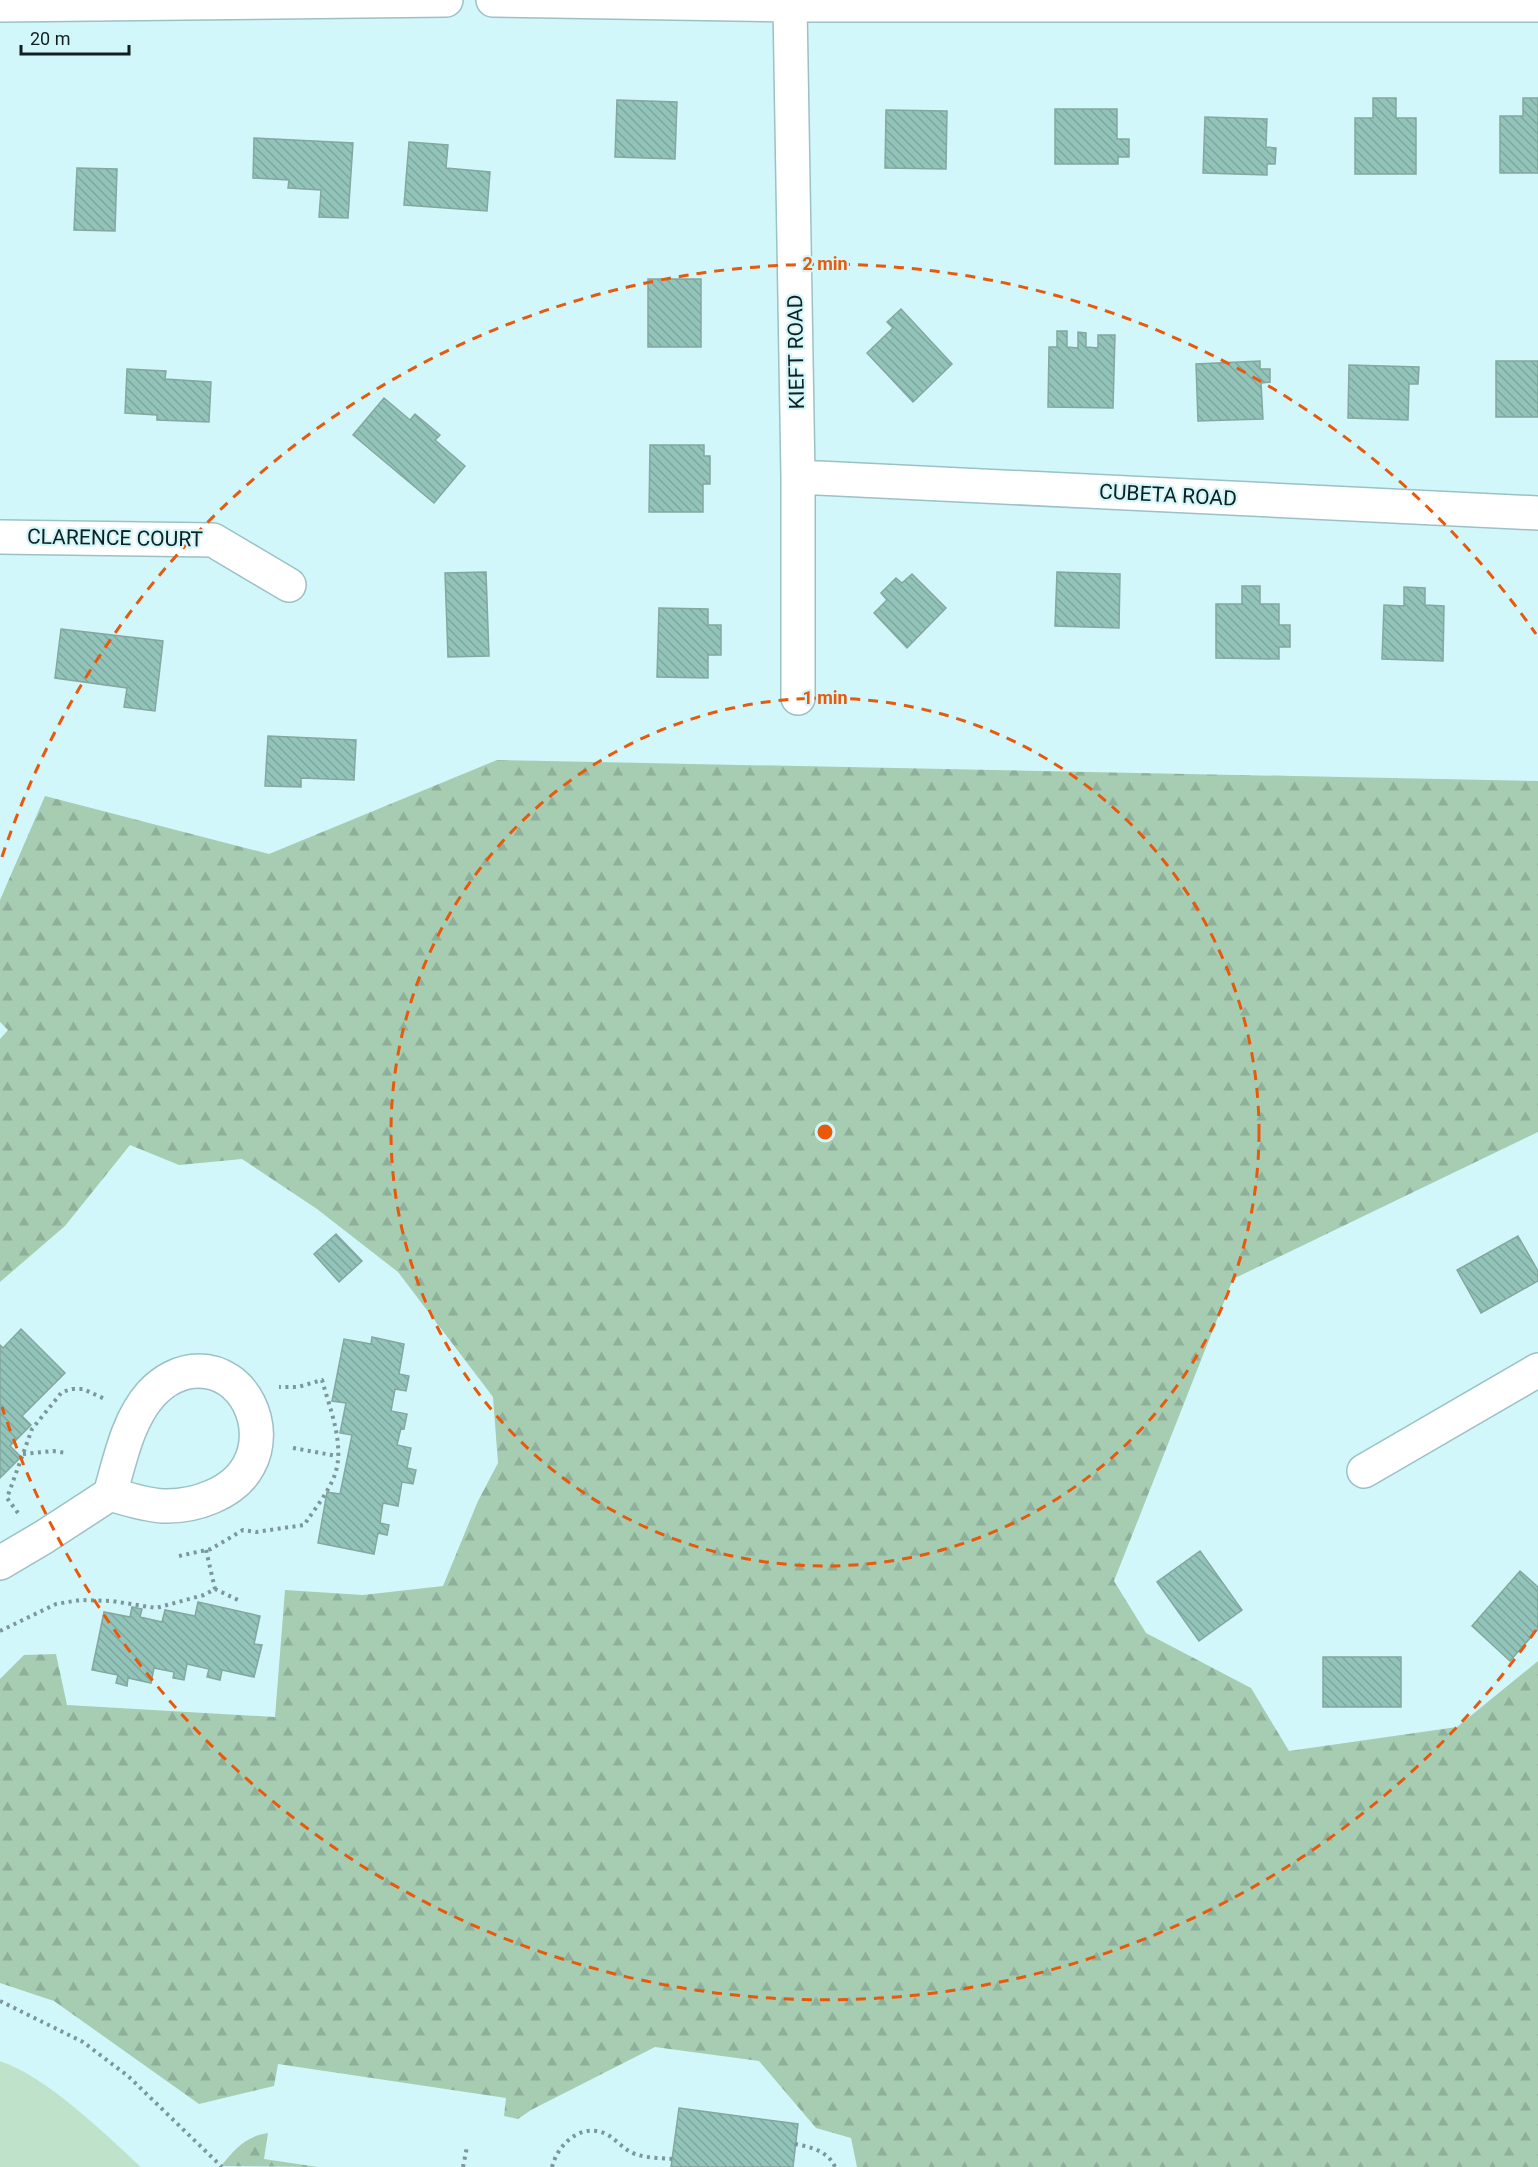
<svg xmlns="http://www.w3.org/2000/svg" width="1538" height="2167" font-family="Roboto,sans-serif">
<defs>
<pattern id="forest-firs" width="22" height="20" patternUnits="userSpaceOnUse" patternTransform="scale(1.5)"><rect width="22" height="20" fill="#a6ccb2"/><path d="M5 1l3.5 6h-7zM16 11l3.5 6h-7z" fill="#8eaf99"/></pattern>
<pattern id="building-back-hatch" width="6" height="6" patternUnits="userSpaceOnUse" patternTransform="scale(1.5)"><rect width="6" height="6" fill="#93c4b9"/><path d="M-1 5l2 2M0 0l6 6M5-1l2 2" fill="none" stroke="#7ea89f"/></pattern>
</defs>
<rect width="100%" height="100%" fill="#d1f7fb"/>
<path fill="#bfe3ca" d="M0 2061C47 2077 104 2133 141 2167H0Z"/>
<path fill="url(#forest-firs)" d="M497 760 1538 781V1132L1233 1279 1114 1581 1146 1633 1251 1688 1289 1751 1457 1727 1538 1661V2167H857L851 2138 816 2128 759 2061 655 2047 531 2110 518 2119 504 2116 506 2098 278 2064 274 2086 199 2104 54 2001 0 1983V1679L24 1655 56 1654 67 1705 275 1717 285 1590 363 1595 443 1586 478 1501 498 1463 493 1397 398 1272 317 1209 242 1159 179 1165 130 1145 65 1226 0 1282V1039L8 1030 0 1022V900L45 796 269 854Z
M268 2133 264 2159 318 2167 221 2166C234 2150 246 2136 268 2133Z"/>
<path fill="url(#building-back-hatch)" stroke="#84a79f" stroke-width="1.5" d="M1373 98H1396V118H1416V174H1355V118H1373Z
M1523 98H1538V173H1500V116H1523Z
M617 100 677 102 675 159 615 157Z
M1055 109H1117V139H1129V157H1118V164H1055Z
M886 110 947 111 946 169 885 168Z
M1205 117 1267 119 1266 147 1276 148 1275 164H1267V175L1203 173Z
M254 138 353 143 348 218 319 217 321 190 288 188 289 180 253 178Z
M409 142 448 145 446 168 490 172 487 211 404 205Z
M77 168 117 169 115 231 74 230Z
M648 279H701V347H648Z
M901 309 952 364 913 402 867 353 893 328 887 322Z
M1057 331H1067V347L1078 348V332L1086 333V347L1098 348V335H1115L1113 408 1048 407 1049 347H1057Z
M1260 361V369H1270V382L1261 383 1263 419 1198 421 1196 364Z
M1496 361H1538V417H1496Z
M1349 365 1419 367 1418 384H1409L1408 420 1348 418Z
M127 369 166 371 165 379 211 382 209 422 157 420V415L125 413Z
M384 398 410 420 415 414 440 435 435 440 465 466 434 503 353 435Z
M650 445H704V456H710V484H703V512H649Z
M486 572 489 656 448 657 445 573Z
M1057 572 1120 574 1119 628 1055 626Z
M912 574 946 608 907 648 874 613 887 600 881 593 896 578 902 583Z
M1242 586H1260V604H1279V625H1290V647H1279V659L1216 658V604H1242Z
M1404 587 1425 588V605L1444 606 1443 661 1382 659 1384 605 1404 606Z
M659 608 708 609V625H721V655H708V678L657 677Z
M61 629 163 641 155 711 124 707 127 688 55 678Z
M268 736 356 740 354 780 301 778V787L265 786Z
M336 1234 362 1261 339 1282 314 1254Z
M1518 1236 1538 1271V1281L1481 1313 1457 1270Z
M21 1329 65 1373 22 1416 31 1425 10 1446 21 1457 0 1478V1345L3 1348Z
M372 1337 404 1344 399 1374 409 1376 406 1391 395 1389 391 1411 407 1414 404 1429 401 1428 397 1445 411 1448 407 1468 416 1470 413 1484 402 1482 398 1506 383 1503 380 1523 389 1525 387 1535 378 1533 374 1554 318 1543 327 1492 340 1494 352 1435 340 1433 346 1403 332 1401 344 1339 371 1344Z
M1200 1551 1242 1610 1199 1641 1157 1582Z
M1520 1571 1538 1587V1629L1510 1661 1472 1626Z
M198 1602 260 1616 254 1644 262 1645 254 1677 222 1670 220 1680 207 1677 209 1669 187 1664 184 1680 173 1678 174 1672 154 1668 151 1683 128 1678 127 1686 116 1683 118 1675 92 1670 104 1612 130 1617 132 1607 142 1609 140 1617 162 1622 165 1610 195 1616Z
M1323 1657H1401V1707H1323Z
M679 2108 798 2124 793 2167H671Z"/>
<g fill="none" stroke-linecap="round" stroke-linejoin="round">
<defs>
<path id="street" d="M493 0 790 5H1538
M0 5 446 0
M790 5 798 477V698
M798 477 1538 513
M0 537 213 540 289 585
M1364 1471 1538 1370
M0 1563 44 1537 110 1494C120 1461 127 1421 151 1394 163 1381 180 1371 199 1371 244 1371 270 1426 249 1465 234 1494 194 1507 163 1506 145 1505 127 1499 110 1494"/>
</defs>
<use href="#street" stroke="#9cc1c5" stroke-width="36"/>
<path stroke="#7b979a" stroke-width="4" stroke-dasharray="3 4.5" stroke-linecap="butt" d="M293 1448 337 1456
M23 1454 53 1451 66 1453
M18 1513 7 1498 32 1429 62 1392 72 1389H83L105 1399
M206 1550 215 1589
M179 1556 211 1549 243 1530 256 1532 304 1525C314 1510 327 1494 334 1477 346 1447 330 1409 322 1380L298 1387H279
M0 1631 56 1604 80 1600 112 1601 156 1608 204 1595 215 1589 238 1600
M0 2001 83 2042 128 2076 222 2167
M795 2144C811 2147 828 2151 835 2167
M463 2167 467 2147
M552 2167C558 2143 583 2121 608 2135 618 2141 624 2150 635 2154 646 2158 660 2158 672 2159"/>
<use href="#street" stroke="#fff" stroke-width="33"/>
</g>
<g fill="none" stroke="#e8590c" stroke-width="3" stroke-dasharray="10 8">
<circle cx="825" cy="1132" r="434"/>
<path d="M1536 1630A868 868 0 0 1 2 1407M2 857A868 868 0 0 1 1536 634"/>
</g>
<g text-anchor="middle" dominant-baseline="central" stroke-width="4.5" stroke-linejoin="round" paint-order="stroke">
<g font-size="21" fill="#101f20" stroke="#d1f7fb">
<text transform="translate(796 352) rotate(-91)">KIEFT ROAD</text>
<text transform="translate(1168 495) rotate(3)">CUBETA ROAD</text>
<text transform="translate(115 538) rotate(1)">CLARENCE COURT</text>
</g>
</g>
<circle cx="825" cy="1132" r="9" fill="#e8590c" stroke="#d1f7fb" stroke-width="3"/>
<g font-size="18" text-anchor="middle" font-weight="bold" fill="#e8590c" stroke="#d1f7fb" stroke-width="4.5" stroke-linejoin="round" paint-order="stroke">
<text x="825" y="270">2 min</text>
<text x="825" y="704">1 min</text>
</g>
<path d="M21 45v9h108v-9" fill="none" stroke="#101f20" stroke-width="3"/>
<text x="30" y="45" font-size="18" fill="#101f20" stroke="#d1f7fb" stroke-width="4.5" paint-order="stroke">20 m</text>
</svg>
